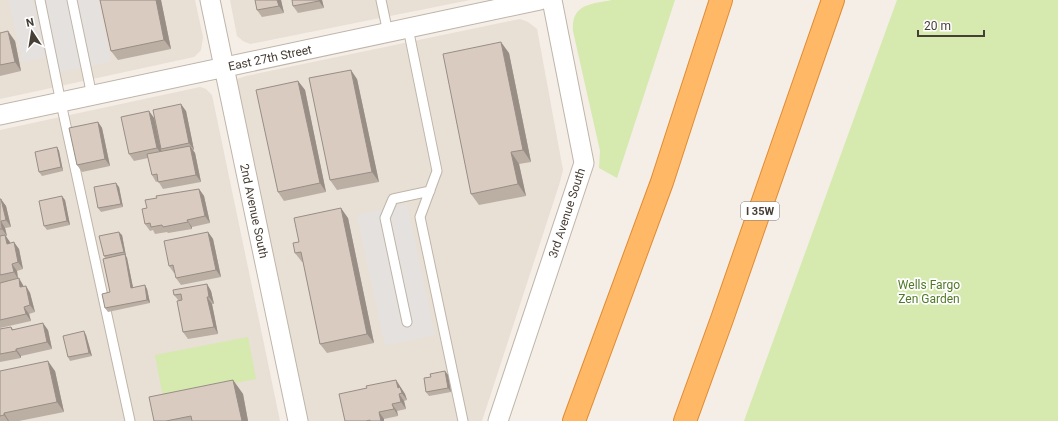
<svg xmlns="http://www.w3.org/2000/svg" width="1058" height="421" font-family="Roboto,sans-serif">
<rect width="100%" height="100%" fill="#f4eee7"/>
<path fill="#e8dfd5" d="M0 0H195L203 37 201 50 194 57 0 99Z
M230 0H470L250 44 243 41 237 36Z
M520 19 528 22 537 29 563 170 560 182 482 421H305L234 86 237 79 246 76Z
M200 87 206 89 212 95 280 421H0V130Z"/>
<path fill="#d6e9ae" d="M612 0H675L617 178 599 168 600 151 573 31C571 4 591 4 612 0Z
M897 0H1058V421H744Z
M248 337 256 379 163 397 155 355Z"/>
<path fill="#e5e1df" d="M9 0H33L45 58 22 62Z
M45 0H98L111 62 60 72Z
M407 204 435 335 385 346 357 215Z"/>
<g fill="none" stroke-linecap="round" stroke-linejoin="round">
<defs>
<path id="service" d="M40 0 61 103 130 421
M72 0 92 96
M381 0 388 33
M408 28 437 171 420 217 463 421
M407 322 385 218 393 199 430 191"/>
<path id="minor" d="M210 0 298 421
M0 115 540 0
M498 421 584 163 552 0"/>
<path id="motorway" d="M574 421 662 182 721 0
M685 421 722 319 833 0"/>
</defs>
<use href="#service" stroke="#bfb5a9" stroke-width="11"/>
<use href="#minor" stroke="#bfb5a9" stroke-width="21"/>
<use href="#motorway" stroke="#e18b33" stroke-width="24"/>
<use href="#service" stroke="#fff" stroke-width="9"/>
<use href="#minor" stroke="#fff" stroke-width="19"/>
<use href="#motorway" stroke="#ffb966" stroke-width="22"/>
</g>
<path fill="#bbafa4" d="M100 0H161L171 49 118 60 111 51Z
M255 0H281L284 13 262 17 257 10Z
M322 0 324 8 298 13 293 6Z
M0 33 15 41 21 71 0 76Z
M509 53 531 162 519 164 526 196 479 205 471 194Z
M357 79 379 182 337 190 330 180Z
M298 81 305 90 326 192 284 201 278 192Z
M149 111 154 118 186 111 194 150H193L195 153 201 182 163 189 158 181 156 182 152 175 148 158 134 161 129 154Z
M98 122 102 128 110 166 82 172 77 165Z
M57 147 59 151 63 171 42 176 39 172Z
M119 187 123 207 101 212 98 208Z
M199 189 204 196 210 223 192 227V229L168 233 167 232 155 234 153 230 150 231 145 224 147 208Z
M0 199 6 206 11 227 5 228 7 236H6L10 243 19 249 23 269 17 271 18 279 24 287 26 286 30 293 35 312 29 314 31 321 0 328Z
M65 200 70 225 47 230 44 226Z
M348 218 374 343 327 353 320 344 303 262H302L295 253 299 242Z
M208 232 213 239 221 277 181 285 176 278 175 273H174L169 266Z
M122 235 126 256 127 258 133 288 145 285 147 289 150 303 108 312 105 308 110 292 105 258 104 256Z
M207 284 211 291 214 304H212L218 334 188 339 183 332 179 301 174 295Z
M11 327 13 329 48 330 52 349 21 356V358L0 362V329Z
M86 335 92 356 70 361 68 357Z
M0 371H55L64 412 19 421H0Z
M445 371 448 375 451 392 429 396 426 392 431 377Z
M233 380 243 394 248 421H154Z
M396 380 405 394 407 400 404 401 406 409 397 411 398 416 384 419V421H345L367 388Z"/>
<path fill="#988e86" d="M156 0H161L171 49 164 40Z
M277 0H281L284 13 279 6Z
M319 0H322L324 8 319 1Z
M8 31 15 41 21 71 15 62Z
M501 42 509 53 531 162 523 150Z
M351 70 357 79 379 182 372 172Z
M298 81 305 90 326 192 320 183Z
M181 104 186 111 194 150 189 143Z
M149 111 154 118 162 155 157 148Z
M98 122 102 128 110 166 105 159Z
M190 146 195 153 201 182 196 175Z
M57 147 59 151 63 171 61 167Z
M511 152 519 164 526 196 518 184Z
M116 183 119 187 123 207 121 204Z
M199 189 204 196 210 223 205 216Z
M62 196 65 200 70 225 67 221Z
M1 199 6 206 11 227 6 220Z
M341 208 348 218 374 343 367 334Z
M187 220 192 227V229L188 222Z
M1 221 5 228 7 236 2 229Z
M119 232 122 235 126 256 124 252Z
M208 232 213 239 221 277 216 270Z
M5 235 10 242 12 250 7 244Z
M14 242 19 249 23 269 18 262Z
M125 254 127 258 134 292 131 288Z
M12 264 17 271 18 279 14 272Z
M19 278 23 285 25 294 20 287Z
M207 284 211 291 214 304 209 297Z
M145 285 147 289 150 303 147 300Z
M26 286 30 293 35 312 30 305Z
M207 297 212 304 218 334 214 327Z
M24 307 29 314 31 321 26 314Z
M43 323 48 330 52 349 47 342Z
M84 331 86 335 92 356 89 353Z
M16 349 21 356V358L16 351Z
M48 361 55 371 64 412 57 402Z
M445 371 448 375 451 392 448 388Z
M233 380 243 394 248 421H242Z
M396 380 405 394 407 400 398 388Z
M399 394 404 401 406 409 401 402Z
M392 404 397 411 398 416 394 409Z
M379 412 384 419V421H381Z
M4 413 9 421H8L4 415Z"/>
<path fill="#d9cbbf" stroke="#988e86" d="M100 0H156L164 40 111 51Z
M255 0H277L279 6 257 10Z
M292 0H319V1L293 6Z
M8 31 15 62 0 65V33Z
M501 42 523 150 511 152 518 184 471 194 443 54Z
M351 70 372 172 330 180 309 78Z
M298 81 320 183 278 192 256 90Z
M181 104 189 143 161 149 153 110Z
M149 111 157 148 129 154 121 117Z
M98 122 105 159 77 165 69 128Z
M190 146 196 175 158 182 157 174 152 175 147 154Z
M57 147 61 167 39 172 35 152Z
M116 183 121 204 98 208 94 187Z
M199 189 205 216 187 220 188 222 163 227 162 225 151 227 150 223 145 224 142 209 147 208 145 200 157 198 156 196Z
M62 196 67 221 44 226 39 201Z
M0 199H1L6 220 1 221 2 229H0Z
M341 208 367 334 320 344 301 252 295 253 293 243 299 242 294 218Z
M119 232 124 252 104 256 99 236Z
M208 232 216 270 176 278 173 265 169 266 164 241Z
M5 235 7 244 14 242 18 262 12 264 14 272 0 275V236Z
M125 254 131 288 145 285 147 300 105 308 102 294 110 292 103 259Z
M19 278 20 287 26 286 30 305 24 307 26 314 0 320V283Z
M207 284 209 297H207L214 327 183 332 177 301 182 300 181 294 174 295 173 290Z
M43 323 47 342 16 349V351L0 354V329L11 327 12 330Z
M84 331 89 353 68 357 63 336Z
M48 361 57 402 4 413V415L0 416V371Z
M445 371 448 388 426 392 424 378 431 377 430 374Z
M233 380 242 421H192L191 416 166 421H154L149 397Z
M396 380 398 388 400 387 402 393 399 394 401 402 392 404 394 409 379 412 381 421H370V420L366 421H345L339 394 367 388 366 386Z"/>
<g text-anchor="middle" dominant-baseline="central" stroke-width="3.5" stroke-linejoin="round" paint-order="stroke">
<rect fill="#fff" stroke="#7e7872" stroke-width="1" x="741" y="202" width="38" height="18" rx="3"/>
<g font-size="11" font-weight="bold" fill="#473e35">
<text x="760" y="211">I 35W</text>
</g>
<g font-size="12" fill="#473e35" stroke="#fff">
<text transform="translate(270 58) rotate(-12)">East 27th Street</text>
<text transform="translate(254 211) rotate(78)">2nd Avenue South</text>
<text transform="translate(567 213) rotate(-72)">3rd Avenue South</text>
</g>
<g font-size="12" fill="#517a27" stroke="#fff">
<text x="929" y="285">Wells Fargo<tspan x="929" dy="14">Zen Garden</tspan></text>
</g>
</g>
<g transform="translate(32 32) rotate(348)" stroke="#ffffff" stroke-width="3" paint-order="stroke">
<path d="M0-3L7 15L0 10L-7 15Z" fill="#473e35"/>
<text y="-6" font-size="11" font-weight="bold" text-anchor="middle" fill="#473e35">N</text>
</g>
<path d="M918 30v6h66v-6" fill="none" stroke="#473e35" stroke-width="2"/>
<text x="924" y="30" font-size="12" fill="#473e35" stroke="#ffffff" stroke-width="3" paint-order="stroke">20 m</text>
</svg>
